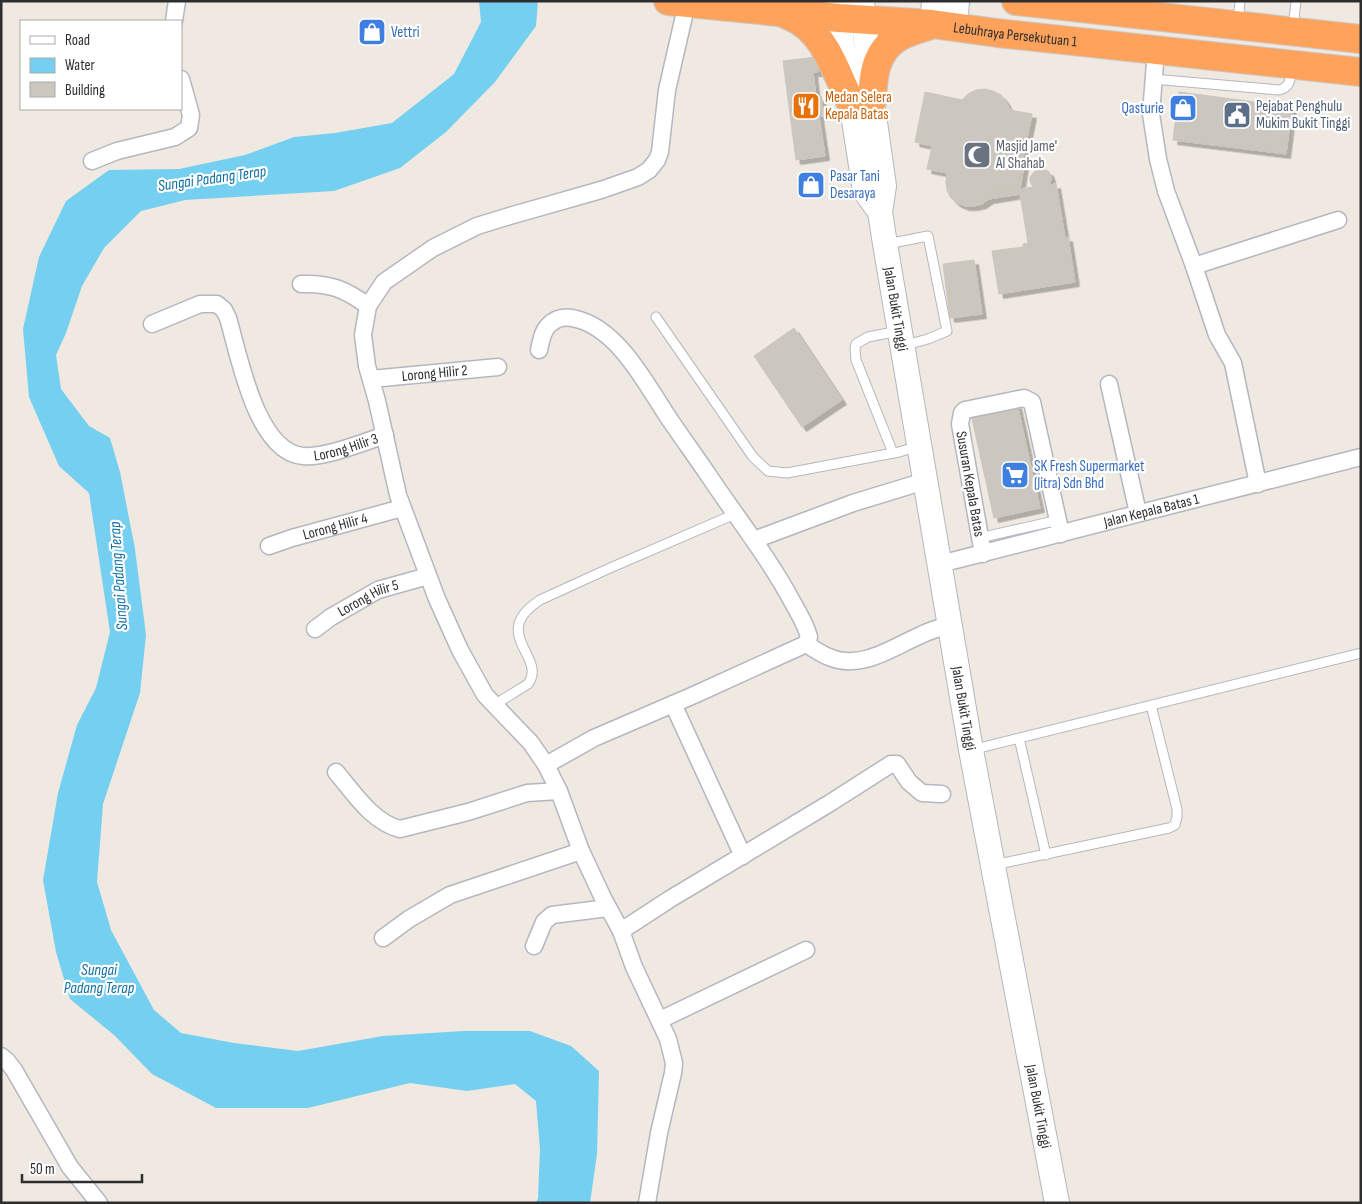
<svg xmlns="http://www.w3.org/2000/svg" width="1362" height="1204" font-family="'Sofia Sans Condensed',sans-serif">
<defs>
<filter id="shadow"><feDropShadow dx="4.5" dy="4.5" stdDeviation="0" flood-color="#0004"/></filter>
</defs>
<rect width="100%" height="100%" fill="#efe9e1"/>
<path fill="#75cff0" d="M479 1H538L536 26 495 82 446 132 400 168 334 191 185 200 141 211 104 248 82 286 66 333 56 355 61 389 89 426 110 438 120 472 135 549 146 635 140 693 103 804 97 882 111 930 154 1010 181 1033 234 1043 298 1051 383 1036 463 1031H530L571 1046 599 1071 597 1154 590 1203H536L538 1198 540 1149 536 1101 515 1084 467 1091 410 1083 308 1108H216L152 1074 114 1035 70 999 56 952 43 880 58 793 77 725 96 688 110 632 89 493 59 466 29 397 23 329 39 257 66 201 109 170 179 169 245 155 294 137 335 133 392 123 454 74 481 22Z"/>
<path fill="#cbc7bf" stroke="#cbc5ba" filter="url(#shadow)" d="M816 57 818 72H813L816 97 821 96 824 116H819L825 156 796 160 783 61Z
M985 89 993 91 1001 95 1006 102 1010 110 1032 114 1017 188 995 183 993 191 989 199 982 204 974 206H965L957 203 951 198 947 190 946 182 947 173 927 169 932 146 915 142 925 92 962 100 968 94 976 90Z
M1179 92 1292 107 1286 154 1173 140Z
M1021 165H1024L1020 189 1033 187 1030 181V177L1035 171 1039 169H1044L1049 172 1051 177 1050 185 1056 184 1065 238 1068 237 1075 282 999 294 992 251 1023 247V244L1028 243 1020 194 989 199 993 191 995 183 1017 188Z
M974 260 982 314 950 318 943 264Z
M794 328 842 400 802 427 754 356Z
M1017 404 1040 508 994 518 971 414Z"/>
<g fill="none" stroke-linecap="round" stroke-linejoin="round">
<defs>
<path id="lane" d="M1238 23 1240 1
M1293 28 1296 1
M1153 79 1279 90C1291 87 1290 79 1292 68
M887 244 928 236 947 331 928 339 902 346
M656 317 753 457 768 471 787 473 899 452 919 446
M893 453 856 360 855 349 856 344 868 337 899 331
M979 538 1059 520
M494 705 528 684C548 657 488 634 540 600L610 568 735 514
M1019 738 1046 855
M971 750 1361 653
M994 865 1169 828 1175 825 1177 817V809L1151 705"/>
<g id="street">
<path d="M174 21 177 1"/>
<path d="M1156 50 1151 114 1158 159 1166 191 1194 266 1217 335 1233 363 1258 484"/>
<path d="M92 161 117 151 175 137 189 128 191 115 181 79"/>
<path d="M1194 266 1338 220"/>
<path d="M301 284C330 283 345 289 368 306"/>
<path id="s1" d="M152 324 200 304H217L224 310 228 318C239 355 256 452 303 456 325 458 364 442 385 435"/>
<path d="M539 350C541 342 542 332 548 326 557 316 568 316 580 320 621 333 647 386 670 420 683 439 696 457 709 476 737 518 769 558 793 603 799 614 806 625 809 637L806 644 694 695 594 738 546 765"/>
<path id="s2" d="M371 379 498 367"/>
<path d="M1109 384 1138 513"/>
<path d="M754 540 853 503 925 481"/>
<path id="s3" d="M269 546 292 538 402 508"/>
<path d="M983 554 960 424 962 413 965 410 1024 398 1032 402 1061 534"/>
<path id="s4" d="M940 564 1361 457"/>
<path id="s5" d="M315 629 331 617 378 590 428 576"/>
<path d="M806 644C813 648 821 654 829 657 861 671 893 647 921 635 930 630 941 628 950 624"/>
<path d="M673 704 743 856"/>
<path d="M336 772C354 793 372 822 400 829L468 812 527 793 559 791"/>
<path d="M621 931 670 899 830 803 891 764H897L909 782 922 793 942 794"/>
<path d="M383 938 409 919 450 895 581 851"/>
<path d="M534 946 544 922 552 915 608 908"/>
<path d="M660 1020 806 950"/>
<path d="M1 1056 7 1061 14 1070 70 1167 99 1203"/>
<path d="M647 1203 659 1133 673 1073 674 1063 668 1039 634 967 621 931 603 898 581 851 559 791 546 765 531 743 485 695 460 650 437 599 398 495 377 401 367 366 363 335 368 306 384 282 433 248 477 226 513 215 601 190 638 177 649 170 657 160 660 152 667 90 687 3"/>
</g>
<g id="secondary">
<path d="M838 1 842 44 865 191 880 212"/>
<path id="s6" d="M862 1 872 101 884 186 880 212 885 244 971 750 1057 1203"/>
<path d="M932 24 934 1"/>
<path d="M955 27 957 1"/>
</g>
<g id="highway">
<path id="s7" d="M668 1 839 18 932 24 997 33 1361 72"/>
<path d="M1016 1 1361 39"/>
<path d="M785 14C792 17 800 21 806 26 828 43 839 80 852 105"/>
<path d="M872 101C873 76 875 51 899 37 908 32 919 29 928 26"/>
</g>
</defs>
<use href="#lane" stroke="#b4b7c1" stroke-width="11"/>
<use href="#street" stroke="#b4b7c1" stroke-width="19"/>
<use href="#secondary" stroke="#b4b7c1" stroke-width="26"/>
<use href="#highway" stroke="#c9c9c9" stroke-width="30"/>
<use href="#lane" stroke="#fff" stroke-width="9"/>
<use href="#street" stroke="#fff" stroke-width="16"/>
<use href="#secondary" stroke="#fff" stroke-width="24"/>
<use href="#highway" stroke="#ffa35c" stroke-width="28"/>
</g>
<defs>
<symbol id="shop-square" viewBox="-11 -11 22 22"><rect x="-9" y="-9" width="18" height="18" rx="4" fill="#3f7fe0" stroke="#fff"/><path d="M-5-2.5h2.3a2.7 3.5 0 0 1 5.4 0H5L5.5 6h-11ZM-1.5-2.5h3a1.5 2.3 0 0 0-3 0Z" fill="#fff"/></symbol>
<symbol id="restaurant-square" viewBox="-11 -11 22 22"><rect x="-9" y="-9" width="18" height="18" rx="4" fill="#e8710a" stroke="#fff"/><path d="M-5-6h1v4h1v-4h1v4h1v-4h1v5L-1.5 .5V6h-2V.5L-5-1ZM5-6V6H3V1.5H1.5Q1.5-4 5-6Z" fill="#fff"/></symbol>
<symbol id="civic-square" viewBox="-11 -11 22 22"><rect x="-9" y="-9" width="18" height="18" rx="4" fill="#5c6f8a" stroke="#fff"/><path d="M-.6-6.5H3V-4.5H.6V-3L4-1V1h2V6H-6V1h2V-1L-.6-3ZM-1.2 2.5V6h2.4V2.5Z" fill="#fff"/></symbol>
<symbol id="mosque-square" viewBox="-11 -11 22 22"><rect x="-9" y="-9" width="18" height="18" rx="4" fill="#6b7280" stroke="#fff"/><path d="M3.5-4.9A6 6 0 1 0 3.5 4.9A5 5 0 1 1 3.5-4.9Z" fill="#fff"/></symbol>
<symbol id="supermarket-square" viewBox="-11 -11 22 22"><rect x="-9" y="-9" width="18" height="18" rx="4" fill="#3f7fe0" stroke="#fff"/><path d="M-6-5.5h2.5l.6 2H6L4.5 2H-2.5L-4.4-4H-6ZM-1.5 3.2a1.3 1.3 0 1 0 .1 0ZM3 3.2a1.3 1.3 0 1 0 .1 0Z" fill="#fff"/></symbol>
</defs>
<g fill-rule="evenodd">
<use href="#shop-square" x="356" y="16" width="32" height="32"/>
<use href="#restaurant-square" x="790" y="90" width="32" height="32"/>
<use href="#shop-square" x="1167" y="92" width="32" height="32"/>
<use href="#civic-square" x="1221" y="99" width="32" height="32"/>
<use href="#mosque-square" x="961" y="139" width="32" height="32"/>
<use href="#shop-square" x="795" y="169" width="32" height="32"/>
<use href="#supermarket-square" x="999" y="459" width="32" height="32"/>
</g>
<g text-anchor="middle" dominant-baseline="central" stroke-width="4.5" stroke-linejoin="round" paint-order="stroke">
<g font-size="15" fill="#366cbe" stroke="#fff" text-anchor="start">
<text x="391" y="32">Vettri</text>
<text x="1164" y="108" text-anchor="end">Qasturie</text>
<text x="830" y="176">Pasar Tani<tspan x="830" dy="17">Desaraya</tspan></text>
<text x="1034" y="466">SK Fresh Supermarket<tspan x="1034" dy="17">(Jitra) Sdn Bhd</tspan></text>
</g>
<g font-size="15" fill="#2e2e2e" stroke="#fff">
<text stroke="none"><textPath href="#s7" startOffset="349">Lebuhraya Persekutuan 1</textPath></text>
<text stroke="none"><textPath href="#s6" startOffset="311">Jalan Bukit Tinggi</textPath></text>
<text stroke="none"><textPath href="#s2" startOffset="64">Lorong Hilir 2</textPath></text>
<text stroke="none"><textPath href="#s1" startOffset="296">Lorong Hilir 3</textPath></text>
<text transform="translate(970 484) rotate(80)">Susuran Kepala Batas</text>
<text stroke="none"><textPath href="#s4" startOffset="218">Jalan Kepala Batas 1</textPath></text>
<text stroke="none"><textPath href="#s3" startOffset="69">Lorong Hilir 4</textPath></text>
<text stroke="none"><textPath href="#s5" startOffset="62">Lorong Hilir 5</textPath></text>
<text stroke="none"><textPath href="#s6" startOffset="716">Jalan Bukit Tinggi</textPath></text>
<text stroke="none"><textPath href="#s6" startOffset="1121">Jalan Bukit Tinggi</textPath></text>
</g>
<g font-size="15" fill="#c56008" stroke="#fff" text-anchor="start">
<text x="825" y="97">Medan Selera<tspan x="825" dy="17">Kepala Batas</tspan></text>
</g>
<g font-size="15" fill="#4e5e75" stroke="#fff" text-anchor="start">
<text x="1256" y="106">Pejabat Penghulu<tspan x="1256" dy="17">Mukim Bukit Tinggi</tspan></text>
</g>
<g font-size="15" fill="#5b616d" stroke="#fff" text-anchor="start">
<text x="996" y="146">Masjid Jame'<tspan x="996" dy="17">Al Shahab</tspan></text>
</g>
<g font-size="16" font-style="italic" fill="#0d6fa3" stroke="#fff">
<text transform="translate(212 179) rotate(-8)">Sungai Padang Terap</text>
<text transform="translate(119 576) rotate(-94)">Sungai Padang Terap</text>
<text x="99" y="970">Sungai<tspan x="99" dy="18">Padang Terap</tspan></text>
</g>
</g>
<rect width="1362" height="1204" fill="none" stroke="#2e2e2e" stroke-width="5"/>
<rect x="20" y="20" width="162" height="90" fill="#ffffff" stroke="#ababab"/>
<rect x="30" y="36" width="25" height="8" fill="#ffffff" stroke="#ababab"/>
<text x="65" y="45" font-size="15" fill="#2e2e2e">Road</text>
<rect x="30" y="58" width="25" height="15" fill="#75cff0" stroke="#ababab"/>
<text x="65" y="70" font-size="15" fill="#2e2e2e">Water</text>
<rect x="30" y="82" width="25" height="15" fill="#cbc7bf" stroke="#ababab"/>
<text x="65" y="95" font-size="15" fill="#2e2e2e">Building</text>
<path d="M22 1174v8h120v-8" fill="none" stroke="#2e2e2e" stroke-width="2.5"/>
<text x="30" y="1174" font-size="15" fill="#2e2e2e" stroke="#ffffff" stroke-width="4" paint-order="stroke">50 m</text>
</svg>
